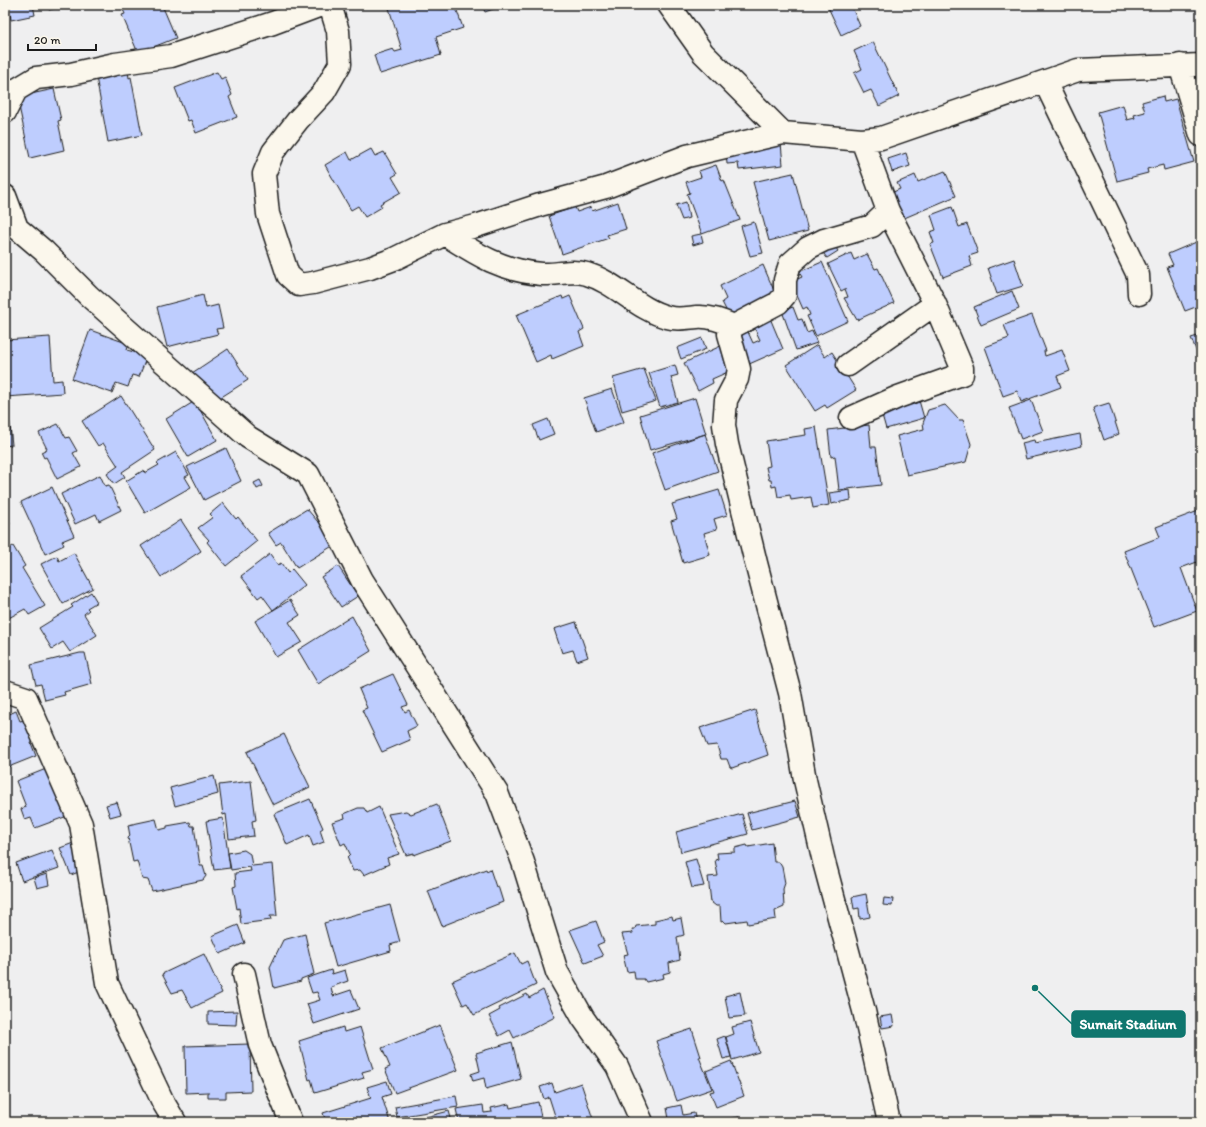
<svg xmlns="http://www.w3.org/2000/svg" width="1206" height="1127" font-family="Itim,sans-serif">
<rect width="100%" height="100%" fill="#efeff0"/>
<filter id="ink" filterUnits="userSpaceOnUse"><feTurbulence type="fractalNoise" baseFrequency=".025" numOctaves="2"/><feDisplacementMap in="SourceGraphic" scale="8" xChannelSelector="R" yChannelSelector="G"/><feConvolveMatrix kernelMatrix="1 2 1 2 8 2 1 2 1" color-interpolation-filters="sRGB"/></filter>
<g filter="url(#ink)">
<path fill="#becdfe" stroke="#1c1c1c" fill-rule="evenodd" d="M5 5H33L35 15 11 20 10 14 5 15Z
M48 5H66L49 10Z
M121 5H162L176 38 138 53 122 15 125 14Z
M388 5H455L463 28 436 37 441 55 380 74 374 55 393 49 395 52 402 50Z
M482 5H504L485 12Z
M827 5H851L860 26 841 35Z
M873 42 899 96 879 106 871 90 864 93 854 73 862 69 854 51Z
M128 71 129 78 131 77 142 135 108 142 96 77Z
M217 72 221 79 225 77 232 95 229 97 237 117 196 133 191 120 188 121 175 88Z
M54 89 61 120 58 121 64 150 30 158 17 97Z
M1163 96 1164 102 1176 99 1194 162 1164 170 1163 165 1147 169 1148 173 1117 181 1098 112 1123 105 1127 120 1135 118 1134 115 1145 112 1142 102Z
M781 143 783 165 739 170 738 163 727 164 726 152Z
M371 149 375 156 384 152 397 174 392 177 401 192 380 204 382 207 365 217 358 206 351 210 325 165 347 152 351 160Z
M906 153 910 166 892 172 888 159Z
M716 165 722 181 724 180 740 220 702 234 687 194 690 193 686 182 701 177 699 171Z
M945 171 956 196 902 219 891 193 900 189 897 183 915 175 918 182Z
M793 173 808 231 769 241 753 182Z
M618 202 626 229 607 235 609 238 562 254 549 216 575 207 577 212 591 207 592 211Z
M686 202 689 218 682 220 676 205Z
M952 207 959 227 967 224 978 253 969 256 972 266 943 277 930 244 934 243 930 232 936 230 931 215Z
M754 222 763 253 750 256 741 226Z
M701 234 703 242 693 245 691 236Z
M831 240 838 251 827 258 820 249Z
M1201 240V305L1185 311 1167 267 1173 265 1168 254Z
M851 253 854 260 867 254 875 269 878 268 894 303 857 320 844 298 848 297 845 289 841 291 828 264Z
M1014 259 1023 286 997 294 988 268Z
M822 262 848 321 816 336 807 316 810 315 807 307 803 309 791 282 802 277 799 272Z
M763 265 778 300 729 316 722 302 726 299 720 286Z
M1012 291 1019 309 981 325 974 307Z
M203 295 206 308 218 305 223 328 216 329 218 334 167 347 157 307Z
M562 296 563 299 570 296 584 329 579 332 584 346 552 359 551 355 536 362 516 315Z
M793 307 798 320 802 319 807 333 812 331 817 343 796 350 782 311Z
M1032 315 1046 351H1044L1045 356 1062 350 1070 371 1057 376 1061 387 1021 402 1017 391 1003 396 985 347 1009 338 1004 325Z
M770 318 783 349 747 365 733 335ZM755 329 760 340 753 343 748 332Z
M90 330 129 344 127 350 147 356 139 377 132 375 128 387 116 383 112 393 72 379Z
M1201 335V362L1191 338Z
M50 337 53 381 62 380 63 393 5 397V340Z
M702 338 706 349 681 359 677 348Z
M725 344 737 368 712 379 713 383 698 391 684 363Z
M817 345 825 357 832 352 856 390 827 408 825 405 815 411 786 365Z
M228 349 248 380 212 403 192 373Z
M675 365 678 375 671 377 678 402 660 407 649 373Z
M644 369 656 401 622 411 613 378Z
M612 389 624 422 596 432 584 398Z
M121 396 155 450 122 472 125 477 114 484 107 474 118 466 103 443 98 446 82 421Z
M918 397 924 418 886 429 880 408Z
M695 398 706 434 650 450 640 415Z
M1031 400 1043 431 1021 439 1009 408Z
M195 401 217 440 188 457 166 419Z
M1109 403 1119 434 1104 440 1093 408Z
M945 405 959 420H963L971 444 966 462 907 475 897 436 924 429 923 423 928 410Z
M5 407H8L12 445 5 446Z
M548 419 554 434 539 440 533 425Z
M58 424 66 438 69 437 77 451 73 453 81 467 57 479 46 457 44 458 41 452 47 449 39 433Z
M869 425 871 447H876L881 485 839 490 835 456 831 457 828 430Z
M816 427 829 505 813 508 811 497 791 500 790 495 778 497 776 486 772 487 771 480H769L766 467 770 466 766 441 806 435 805 429Z
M705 434 718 471 665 490 652 453Z
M1080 434 1082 446 1026 459 1022 443 1034 440 1035 443Z
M226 448 241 481 204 500 187 467Z
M176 452 189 475 185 477 191 487 145 513 126 481 144 470 145 473 159 465 157 463Z
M100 475 105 486 109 485 121 510 99 521 96 514 75 524 61 494Z
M260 480 263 486 257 489 254 483Z
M52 487 74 536 62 541 64 545 45 554 21 502Z
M719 490 727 515 714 519 717 529 704 533 710 555 683 563 671 521 677 519 672 504Z
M850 490 851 500 831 504 829 493Z
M223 503 236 519 238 517 257 541 226 566 207 542 209 540 198 528 213 517 210 514Z
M307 509 318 522 321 520 334 545 297 568 281 542 276 545 268 533Z
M5 510 10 524 5 526Z
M1201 510V572L1197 562 1181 568 1197 611 1154 627 1124 551 1160 537 1156 527Z
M181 520 201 551 161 577 141 546Z
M13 546 25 566 22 568 45 606 29 615 25 609 5 620V551Z
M74 553 93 588 63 604 41 564 57 556 59 561Z
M270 554 278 565 281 563 288 573 292 569 305 585 273 610 262 595 258 598 241 576Z
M338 566 358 596 341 607 321 577Z
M91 592 97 602 87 608 89 610 84 614 97 635 70 652 63 642 52 649 39 628 73 607 71 605Z
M290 600 300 615 289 622 302 642 276 657 255 621Z
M352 616 371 651 318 684 298 650Z
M576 622 588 657 577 661 573 650 562 653 554 629Z
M80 653H85L92 684 64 692 65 695 45 700 41 684 36 685 31 665Z
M393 674 408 705 402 707 405 712 409 710 417 726 407 731 410 740 382 752 362 710 367 708 359 689Z
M755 710 768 755 732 768 730 767 727 759H721L717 745 707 746 700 728Z
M16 711 20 721 24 720 34 742 31 743 36 756 6 768 5 716Z
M284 734 310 787 273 805 247 752Z
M51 767 70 815 35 828 31 818 25 820 21 809 26 807 16 781Z
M214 776 218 794 175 806 170 788Z
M251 781 256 820 252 821 254 836 229 839 226 814 223 815 219 785Z
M310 799 323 828 320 830 324 842 313 846 309 835 287 845 274 814Z
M795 801 800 817 752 830 747 813Z
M117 802 121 814 110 817 106 805Z
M437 804 451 841 414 855V853L406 855 388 814 406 811 411 814Z
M379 807 399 854 387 858 389 864 364 875 360 870 353 871 347 857 350 854 345 843 341 845 332 822 345 818 344 814 358 808H364L367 813Z
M742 814 748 834 681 852 676 832Z
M223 818 230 868 214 870 206 821Z
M156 819 159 830 167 828V826L190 822 191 826H194L200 866H203L206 876 203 880 152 891 148 880 142 879 137 861 133 862 128 838 130 836 128 825Z
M76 842 86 869 71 875 60 848Z
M772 843 774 862H779L782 867 785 883 783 889 784 907 775 911 776 919 748 924 747 920 726 923 724 921 721 922 720 906H716L711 902 708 877 718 876 715 860 718 859 717 853 735 852V848L747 845 748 847Z
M52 850 59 868 22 881 16 863Z
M244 850 250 854 252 866 272 864 277 916H270L271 920 241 924 239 908 237 909 233 887 236 886 235 873 251 871 250 867 231 870 228 853Z
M696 859 704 886 692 888 685 862Z
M486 869 487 871 490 869 496 887 498 886 503 902 442 926 428 891Z
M47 874 49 885 37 888 34 878Z
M866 894 870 917 860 919 859 908 854 909 852 897Z
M884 898 893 899 892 906 883 905Z
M390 905 400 942 390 945 391 951 336 967 324 923Z
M672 916 673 920 681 918 684 935 677 937 680 960 669 963 670 972 663 974 664 978 646 982 644 979H635L634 971 627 972 623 955 628 954 622 934 633 933 632 929H635L636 926 655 924V920Z
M596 921 604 942 597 945 603 956 585 963 570 930Z
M238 925 245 943 220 954 212 936Z
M305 934 314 974 301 979V981L274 988 270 967 283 940Z
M515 953 521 964 527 961 536 985 474 1015 467 1003 463 1005 452 981Z
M204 954 222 993 192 1008 182 990 172 993 162 974Z
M331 970 332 974 345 970 348 981 331 987 333 996 351 990 359 1009 314 1024 307 1004 320 1000 317 992 312 993 307 978Z
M543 990 555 1017 514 1038 510 1030 499 1036 489 1016 500 1010 499 1008 527 994 529 998Z
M740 992 745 1016 729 1018 725 996Z
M237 1011 236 1025 208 1024V1012Z
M892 1015 894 1026 882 1028 880 1017Z
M750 1022 759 1052 732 1060 726 1037 734 1034 732 1027Z
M440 1025 458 1070 395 1093 385 1069 390 1067 382 1048Z
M343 1027 344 1032 360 1027 373 1069 362 1072 364 1078 315 1093 311 1079 309 1080 299 1041Z
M692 1029 701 1057H699L712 1089 677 1101 656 1041Z
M725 1036 731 1057 723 1059 717 1039Z
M512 1042 521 1079 486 1089 484 1078 473 1081 471 1074 480 1071 476 1053Z
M250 1044 251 1091 226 1092V1098H208V1092L186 1093 185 1046Z
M731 1061 744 1096 716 1107 710 1092 714 1091 706 1071Z
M387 1081 391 1094 382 1097 390 1122H326L323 1113 371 1098 367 1087Z
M552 1083 555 1092 581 1083 594 1122H557L549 1097 544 1099 540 1087Z
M456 1096 458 1107 397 1117 395 1107Z
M538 1102 542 1122H474L473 1118 468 1119 469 1122H459L456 1109 483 1105 484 1113 492 1112 491 1108 509 1104 510 1108Z
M681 1105 683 1115 694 1113 696 1122H659L669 1119 667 1108Z
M449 1111 452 1122H407Z
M739 1117 740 1122H716Z"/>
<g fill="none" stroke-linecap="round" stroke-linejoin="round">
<defs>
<path id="minor" d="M330 5 338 31 340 64 324 92 298 120 273 152 264 174 268 214 288 275 299 285 313 283 370 268 394 259 445 234 476 226 540 205 606 187 687 156 783 133 862 140 881 138 1078 70 1201 65
M669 5 703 53 783 133
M1180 65 1201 135
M1045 82 1138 275 1139 294
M5 112 16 90 36 78 71 74 115 64 171 56 273 23 321 5
M5 196 17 228 44 251 89 296 248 437 308 474 362 580 497 793 523 862 557 972 583 1018 617 1066 642 1122
M888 211 872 226 824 240 808 248 790 264 785 280V295L778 303 734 326 729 334 739 369 737 379 726 400 724 425 727 444 756 563 790 693 805 780 824 862 864 1011 889 1122
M445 234C477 255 503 271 542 274 557 275 572 269 587 274 617 283 637 309 667 317 677 320 686 318 697 317 710 316 722 321 734 326
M848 365 935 304 888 211 862 140
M851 418 898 397 962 374V368L935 304
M5 691 26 698 81 824 107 983 163 1102 175 1122
M244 974 260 1045 291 1122"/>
</defs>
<use href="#minor" stroke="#1c1c1c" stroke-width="25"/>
<use href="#minor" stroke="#fbf7ec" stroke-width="22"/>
</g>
</g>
<path fill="none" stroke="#0f766e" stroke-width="1.5" d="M1035 988L1072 1024"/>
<circle fill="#0f766e" stroke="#fbf7ec" stroke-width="1.5" cx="1035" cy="988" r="4"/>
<rect fill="#0f766e" stroke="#0f766e" stroke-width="1.5" x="1072" y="1011" width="113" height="26" rx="4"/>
<g font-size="14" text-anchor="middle" font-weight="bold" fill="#fff">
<text x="1128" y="1029">Sumait Stadium</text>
</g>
<rect width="1206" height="1127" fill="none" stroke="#fbf7ec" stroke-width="20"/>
<rect x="10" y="10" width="1186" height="1107" fill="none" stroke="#1c1c1c" stroke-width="1.5" filter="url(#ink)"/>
<path d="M28 44v6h68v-6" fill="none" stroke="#1c1c1c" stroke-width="2"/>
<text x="34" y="44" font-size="12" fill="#1c1c1c" stroke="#fbf7ec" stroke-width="3" paint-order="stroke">20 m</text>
</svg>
